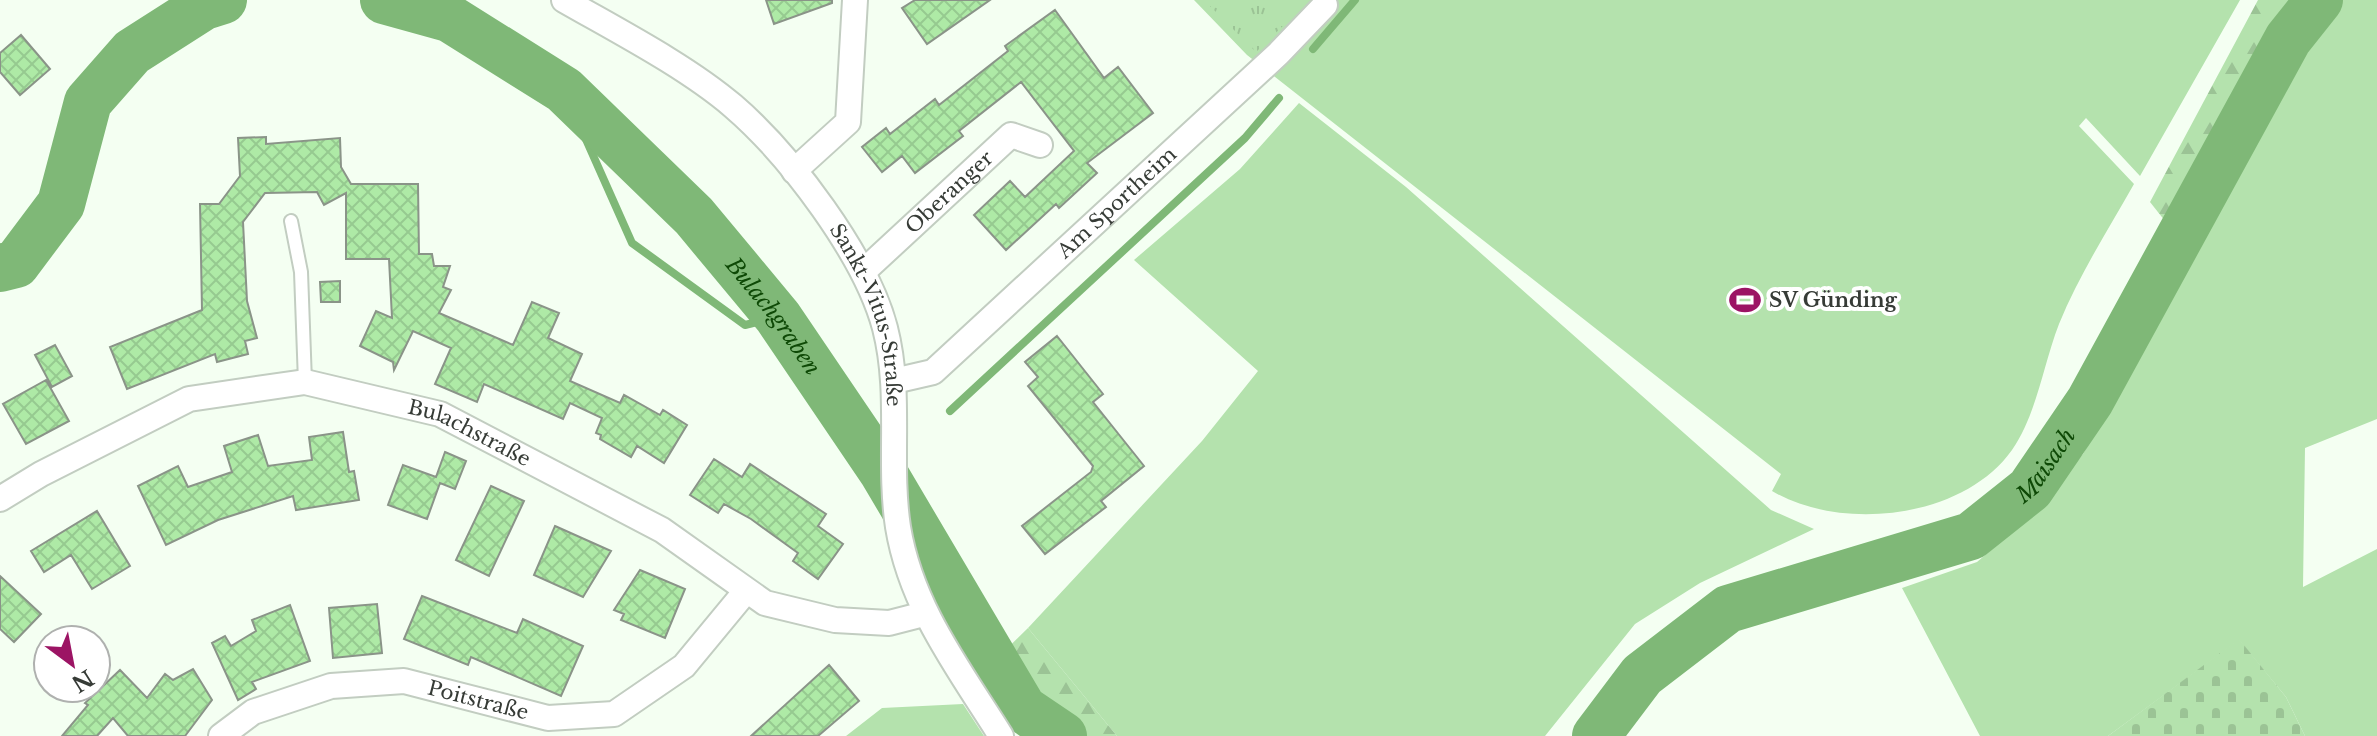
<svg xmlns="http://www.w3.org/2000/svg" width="2377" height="736" font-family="'Libre Baskerville',serif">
<defs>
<pattern id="forest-firs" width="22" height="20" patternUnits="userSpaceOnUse" patternTransform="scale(2)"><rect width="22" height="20" fill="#b4e2ad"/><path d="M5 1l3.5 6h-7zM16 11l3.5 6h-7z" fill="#9bc395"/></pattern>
<pattern id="cemetery-stones" width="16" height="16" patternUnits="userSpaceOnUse" patternTransform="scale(2)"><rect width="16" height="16" fill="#b4e2ad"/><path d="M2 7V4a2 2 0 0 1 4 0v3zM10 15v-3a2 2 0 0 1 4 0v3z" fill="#9bc395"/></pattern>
<pattern id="park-tufts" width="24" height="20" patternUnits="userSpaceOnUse" patternTransform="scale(2)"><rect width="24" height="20" fill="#b4e2ad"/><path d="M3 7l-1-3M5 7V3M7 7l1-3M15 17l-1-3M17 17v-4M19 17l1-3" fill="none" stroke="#9bc395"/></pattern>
<pattern id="building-cross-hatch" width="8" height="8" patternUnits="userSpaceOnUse" patternTransform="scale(2)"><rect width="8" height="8" fill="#aeeaa6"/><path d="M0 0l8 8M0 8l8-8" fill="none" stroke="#96ca90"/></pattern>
</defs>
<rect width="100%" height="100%" fill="#f4fff2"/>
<path fill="#b4e2ad" d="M1194 0H2240L2140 176 2086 118 2079 126 2134 184C2108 230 2079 275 2059 324 2043 365 2037 414 2012 450 1963 519 1841 532 1772 491L1781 474 1247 55Z
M2330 0H2377V419L2305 448 2303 587 2377 549V736H2305L2286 697 2239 640 2108 736H1980L1902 588 1977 562 2033 514 2083 454 2165 306 2290 65Z
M1299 103 1406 187 1771 510 1814 529 1700 583 1635 624 1545 736H1117L1028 628 1202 441 1258 371 1134 260 1240 169Z
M988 667 1031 730 1039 736H1020L980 680Z
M963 704 984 736H846L882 708Z"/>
<path fill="url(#forest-firs)" d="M2258 0H2297C2243 66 2211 149 2165 221L2150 202Z
M1028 628 1117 736H1039L1031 730 988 667Z"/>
<path fill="url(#cemetery-stones)" d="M2239 639 2286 697 2305 736H2108Z"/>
<path fill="url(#park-tufts)" d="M1204 0H1286L1293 16 1256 52Z"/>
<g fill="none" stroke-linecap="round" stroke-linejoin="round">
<path stroke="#7fb877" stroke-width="8" d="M1313 49 1355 0
M564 90 632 243 745 325 778 317
M950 411 1245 138 1279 98"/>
<g stroke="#7fb877" stroke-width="48">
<path id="s1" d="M384 0 449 18 564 90 694 216 778 317 883 472 1023 709 1063 736"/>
<path d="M0 268 16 264 61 204 88 102 132 52 204 6 223 0"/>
<path id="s2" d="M1596 736 1642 675 1728 609 1971 536 2030 489 2090 401 2288 39 2319 0"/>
</g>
</g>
<path fill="url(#building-cross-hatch)" stroke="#8a9488" stroke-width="2" d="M766 0H832V3L774 24Z
M915 0H990L927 44 902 8Z
M1055 10 1104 78 1118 67 1153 113 1087 163 1097 173 1059 208 1056 204 1006 250 974 215 1010 181 1025 197 1074 151 1021 82 959 131 963 136 915 173 902 156 882 172 862 147 886 128 890 134 935 99 939 105 1008 51 1005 46Z
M21 35 50 69 20 95 0 72V53Z
M266 137V144L340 138 341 167 351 184H418L419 254H432L434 266H450L443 287 451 290 439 313 513 345 532 302 559 313 548 338 582 354 570 381 620 403 624 395 660 415 663 410 687 425 664 463 637 446 631 457 600 439 601 435 596 433 602 418 570 403 563 419 484 384 477 402 435 384 451 348 413 331 394 370 393 362 360 346 376 311 392 318 389 259H346V193L324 205 317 192 265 193 243 222 247 301 257 338 245 341 248 354 217 362 215 354 127 389 110 347 202 310 200 204H219L240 176 238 138Z
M340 281V302H321L320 282Z
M1057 336 1103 394 1093 402 1144 466 1101 501 1106 507 1045 554 1022 526 1091 472 1093 466 1028 386 1038 377 1025 362Z
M55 345 72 376 52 387 35 355Z
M46 380 69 421 26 444 3 404Z
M343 432 349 472 354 471 359 500 296 510 293 496 218 520 166 545 138 486 178 466 188 487 232 472 224 446 258 435 268 466 312 460 309 437Z
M445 452 466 461 455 489 440 483 427 519 388 505 403 465 436 477Z
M714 459 742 477 750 464 826 514 818 526 843 544 818 579 793 561 798 553 751 519 724 504 718 513 690 495Z
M491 486 524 501 489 576 456 560Z
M97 511 130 566 92 589 71 555 44 572 31 551Z
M555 526 611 551 583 597 534 575Z
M640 570 685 589 665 638 621 620 624 614 614 610Z
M0 576 41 614 14 642 0 629Z
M422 596 517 633 523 619 583 646 561 696 471 657 468 665 404 639Z
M377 604 382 653 333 658 329 608Z
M290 605 310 661 252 682 256 689 238 700 212 643 225 636 231 646 256 631 252 620Z
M829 665 859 701 818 736H751Z
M193 669 212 700 185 736H128L113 718 97 736H62L88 705 85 703 120 670 147 698 165 674 173 680Z"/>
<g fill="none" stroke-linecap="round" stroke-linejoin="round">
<defs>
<path id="lane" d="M291 221 301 272 305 382"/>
<g id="street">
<path id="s3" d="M564 0C618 31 686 66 733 106 790 155 866 256 885 328 902 394 888 461 898 527 911 607 959 669 1001 736"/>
<path d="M794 171 848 122 855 0"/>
<path id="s4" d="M864 271 1011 135 1040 145"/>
<path id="s5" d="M894 381 933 372 1278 54 1325 5"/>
<path id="s6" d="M0 499 41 474 189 399 305 382 440 414 662 530 765 603 835 620 889 623 924 614"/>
<path id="s7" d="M221 736 253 712 331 686 404 681 548 718 614 714 684 666 746 591"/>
</g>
</defs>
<use href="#lane" stroke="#c2cdc1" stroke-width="16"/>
<use href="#street" stroke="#c2cdc1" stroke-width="28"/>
<use href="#lane" stroke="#fff" stroke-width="12"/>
<use href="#street" stroke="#fff" stroke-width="24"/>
</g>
<defs>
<symbol id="stadium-bare" viewBox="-9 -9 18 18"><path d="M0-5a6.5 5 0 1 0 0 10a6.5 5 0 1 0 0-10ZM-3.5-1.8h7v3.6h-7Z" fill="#9c1464" stroke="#fff" stroke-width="2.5" paint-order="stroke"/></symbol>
</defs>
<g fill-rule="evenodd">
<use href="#stadium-bare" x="1723" y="278" width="44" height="44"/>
</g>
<g text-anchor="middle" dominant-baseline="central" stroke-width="8" stroke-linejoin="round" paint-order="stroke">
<g font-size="20" fill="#363b36" stroke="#fff">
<text stroke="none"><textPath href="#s4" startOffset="116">Oberanger</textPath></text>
<text stroke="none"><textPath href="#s5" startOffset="290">Am Sportheim</textPath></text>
<text stroke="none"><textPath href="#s3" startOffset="454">Sankt-Vitus-Straße</textPath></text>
<text stroke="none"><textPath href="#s6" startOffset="504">Bulachstraße</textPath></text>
<text stroke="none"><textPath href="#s7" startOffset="272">Poitstraße</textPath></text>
</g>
<g font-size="20" font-weight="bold" fill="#363b36" stroke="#fff" text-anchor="start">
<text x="1769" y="300">SV Günding</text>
</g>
<g font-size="22" font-style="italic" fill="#0e4906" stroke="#fff">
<text stroke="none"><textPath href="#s1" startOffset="512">Bulachgraben</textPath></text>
<text stroke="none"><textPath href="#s2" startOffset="542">Maisach</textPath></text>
</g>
</g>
<g transform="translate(72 664) rotate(148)"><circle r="38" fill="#ffffff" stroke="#afb1af" stroke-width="2"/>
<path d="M0-6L14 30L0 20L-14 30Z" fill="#9c1464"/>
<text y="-12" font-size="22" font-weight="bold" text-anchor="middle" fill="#363b36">N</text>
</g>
</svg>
